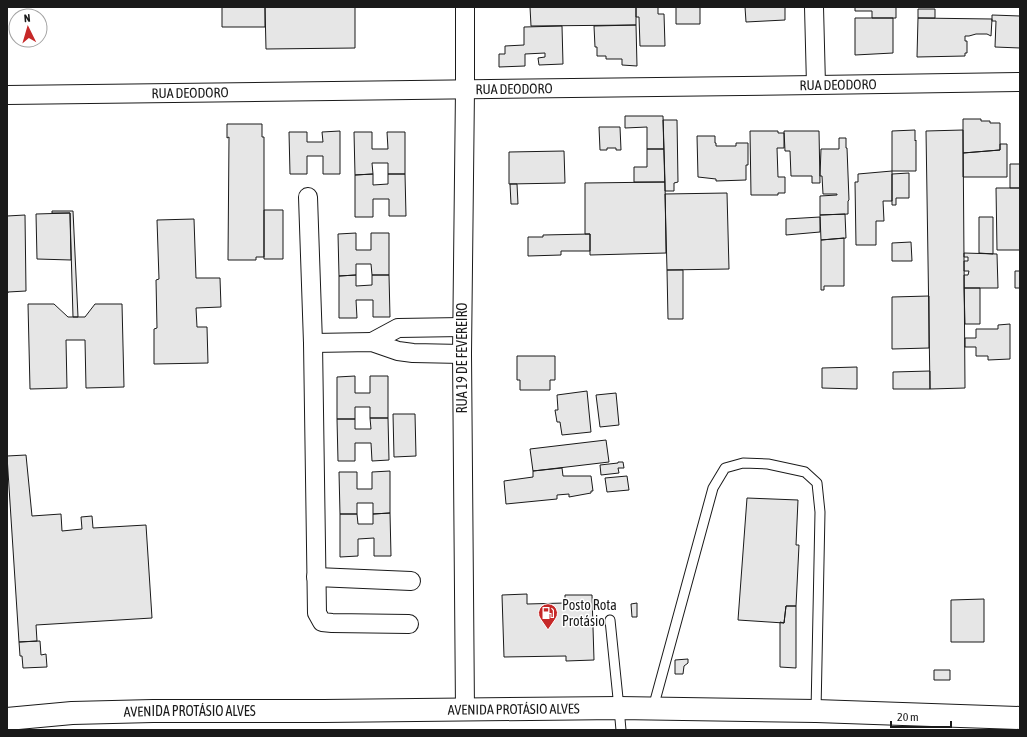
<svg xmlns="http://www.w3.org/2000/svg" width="1027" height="737" font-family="'Asap Condensed',sans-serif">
<rect width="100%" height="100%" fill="#fff"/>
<path fill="#e6e6e6" stroke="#1a1a1a" d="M222 7H265V27H222Z
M265 7H355V48L266 49Z
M530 7H636V25L531 26Z
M636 7H658V14H664L665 46H640L639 17H636Z
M676 7H700V24H676Z
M745 7H785V20L746 22Z
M855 7H896V18H872V11H855Z
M918 9H935V18H918Z
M992 15 1020 16V48L995 47 996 21H992Z
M855 18H893V53L855 55Z
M918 18 992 19 991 36 987 34H976L969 36H965V41H967V53H965V56L917 57Z
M636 25 637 66 622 65V59H606V56H597V47H595L594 26Z
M562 26 563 64 539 65 538 58 545 57V53L525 54V66L499 67V54H505V46L524 45V27Z
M625 116H663L664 149H647V127L625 128Z
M963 119H981V121H990V123H1000V150L963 153Z
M663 120H677L678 182 674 183V191H665Z
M227 124H262V137H264V257H256V260H228L229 137 227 138Z
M599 127H620L621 150H616V148H607V150H600Z
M915 130V141L916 140V171H892V131Z
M963 130 965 388 930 389 926 131Z
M340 131V174H323V156H307V174H290L289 132H307V142H323L322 132Z
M750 131H778V133H784V148H777L778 177H785V193H778V195H751Z
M784 131H819L820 183H812V176H791L790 151H785Z
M354 132H372V149H388L387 132H405V174H388V163H372L373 174 355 175Z
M697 136H715V143H716V146H736V143H748V165H746V180L716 181V179L698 177Z
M839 138H846V148H847L849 200 848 201V214L820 215V196L837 195V194H823L822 176H820L821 149H839Z
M1000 144H1007V177H963V153L1000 150Z
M647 149H664L665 182H634V167H647Z
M564 151 565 183 509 184V152Z
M1010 164H1020V188H1010Z
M892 171V201H883L884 221H876V245H856L855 182H858V174Z
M909 173V198H896V205H892V174Z
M373 174V185L388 184V174H405L406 216H389V199H373V217H355V175Z
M665 182 666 253 590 255V234H585V183Z
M510 184H517L518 204H511Z
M996 188H1020V250H997Z
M727 193 729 269 667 270 665 194Z
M264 210H283V259H264Z
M52 211H73L78 317H73L70 213H52Z
M70 213 71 260 37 259 36 214Z
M845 214 846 238 821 240 820 215Z
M25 215 26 291 8 292V293H7V216Z
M820 217V232L786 235V219Z
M979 217H993V254L979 253Z
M194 219 196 278H220L221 307 196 308 197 327H207L208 363 154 364V329L157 328 156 280 159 279 157 220Z
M356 233V250H371V233H389V275H372L371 264H356V275L339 276 338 234Z
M590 234V251H561V255L528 256V237H543V235Z
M844 238V286H824V290H821V240Z
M911 242 912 261H892V243Z
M964 253 997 254 998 288H964V275H968L969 271H964V261H968V257H964Z
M667 270H683V319H668Z
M1015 271H1020V288H1015Z
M356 275V286L372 285V275H389L390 317H373V300H356L357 318H339V276Z
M964 288H980V324H965Z
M929 296V348L892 349V297Z
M28 304H54L68 317H85L95 304H122L124 387 86 388 85 340H66L67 388 30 389Z
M1010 324V359L988 360V356H976V347H965V338H976V329H998V325Z
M517 356H555V380H550V390H520V380H517Z
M857 367V389L822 388V368Z
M930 371V389H893V372Z
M355 376V393H370V376H388V418H370V407H355V419H337V377Z
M587 391 591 432 562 435 560 422H557L555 410H558L557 395Z
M616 393 619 425 600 427 596 395Z
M393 414H415L416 456 394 457Z
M370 418H388L389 460 372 461 371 443H355V461H338L337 419H355V429H371Z
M606 440 609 462 533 471 530 449Z
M26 455 32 516 61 514 62 531 82 529 81 517 92 516 93 528 146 525 152 618 36 625 37 641 19 642 7 456Z
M618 462H623L624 468H618L619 473 601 475 600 465 618 463Z
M562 468 563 476H591L593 491H591V493L569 497V494L557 495V499L506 504 504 481 533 477V471Z
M390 471V513L373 514V503H357V514H340L339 472H357V489H372V472Z
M627 476 629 490 607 492 605 478Z
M747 498 798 500 796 545H799L796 606H786L784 623 738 620Z
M390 513 391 556H374V538L358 539V556L340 557V514H357L358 524H373V514Z
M527 594V604L565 603V595H592L594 660 566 661V656L504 657 502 595Z
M984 599V642H951V600Z
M637 603V617H632L631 604Z
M786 606H796V668L780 667V622L784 623Z
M40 641 41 655 46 654 47 667 23 668 22 656H20L19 642Z
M688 659V663L684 666 683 674H675V660Z
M934 670H950V680H934Z"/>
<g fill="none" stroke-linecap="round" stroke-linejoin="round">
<defs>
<path id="lane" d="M610 620 619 708 621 730
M653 708 713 488 725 468 743 463 768 464 805 472 817 483 820 512 816 711"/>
<g id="street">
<path d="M465 7V89L462 354 465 709"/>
<path d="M814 7 816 85"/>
<path id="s1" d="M7 95 816 85 1020 82"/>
<path d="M308 197 313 343 317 613 322 622 332 623 409 624"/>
<path d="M372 342 398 328 462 327"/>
<path d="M313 343 372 342 398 351 413 353 462 354"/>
<path d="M316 577 411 581"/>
</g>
<g id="primary">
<path id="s2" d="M7 719 72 713 153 711H323L619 708 816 711 1020 718"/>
</g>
</defs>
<use href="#lane" stroke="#1a1a1a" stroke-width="11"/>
<use href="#street" stroke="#1a1a1a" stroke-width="20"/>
<use href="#primary" stroke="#1a1a1a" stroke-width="24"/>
<use href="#lane" stroke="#fff" stroke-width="9"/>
<use href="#street" stroke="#fff" stroke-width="18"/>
<use href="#primary" stroke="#fff" stroke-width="22"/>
</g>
<defs>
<symbol id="fuel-pin" viewBox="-11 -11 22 30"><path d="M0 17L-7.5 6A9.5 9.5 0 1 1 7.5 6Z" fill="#c62828" stroke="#fff"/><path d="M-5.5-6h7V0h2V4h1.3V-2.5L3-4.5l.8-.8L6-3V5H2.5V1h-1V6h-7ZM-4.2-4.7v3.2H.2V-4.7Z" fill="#fff"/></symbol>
</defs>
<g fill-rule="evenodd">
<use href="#fuel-pin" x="537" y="602" width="22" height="30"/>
</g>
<g text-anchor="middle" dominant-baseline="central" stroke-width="3" stroke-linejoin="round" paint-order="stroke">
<g font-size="14" fill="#1a1a1a" stroke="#fff">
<text stroke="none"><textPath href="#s1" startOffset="831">RUA DEODORO</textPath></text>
<text stroke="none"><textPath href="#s1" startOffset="507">RUA DEODORO</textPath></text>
<text stroke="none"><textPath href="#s1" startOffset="183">RUA DEODORO</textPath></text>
<text transform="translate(462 358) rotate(-90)">RUA 19 DE FEVEREIRO</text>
<text stroke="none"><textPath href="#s2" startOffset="507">AVENIDA PROTÁSIO ALVES</textPath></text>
<text stroke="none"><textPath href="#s2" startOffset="183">AVENIDA PROTÁSIO ALVES</textPath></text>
</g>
<g font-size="14" fill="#1a1a1a" stroke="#fff" text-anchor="start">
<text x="562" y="605">Posto Rota<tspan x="562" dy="16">Protásio</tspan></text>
</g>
</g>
<rect width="1027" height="737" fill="none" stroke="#1a1a1a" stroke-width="16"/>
<g transform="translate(28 28) rotate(355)"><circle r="19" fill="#ffffff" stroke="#a3a3a3"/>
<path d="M0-3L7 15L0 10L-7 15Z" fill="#c62828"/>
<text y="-6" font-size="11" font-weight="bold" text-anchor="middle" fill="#1a1a1a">N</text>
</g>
<path d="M891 721v6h60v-6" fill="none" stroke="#1a1a1a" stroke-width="2"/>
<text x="897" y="721" font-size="12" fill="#1a1a1a" stroke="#ffffff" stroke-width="3" paint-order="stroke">20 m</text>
</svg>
